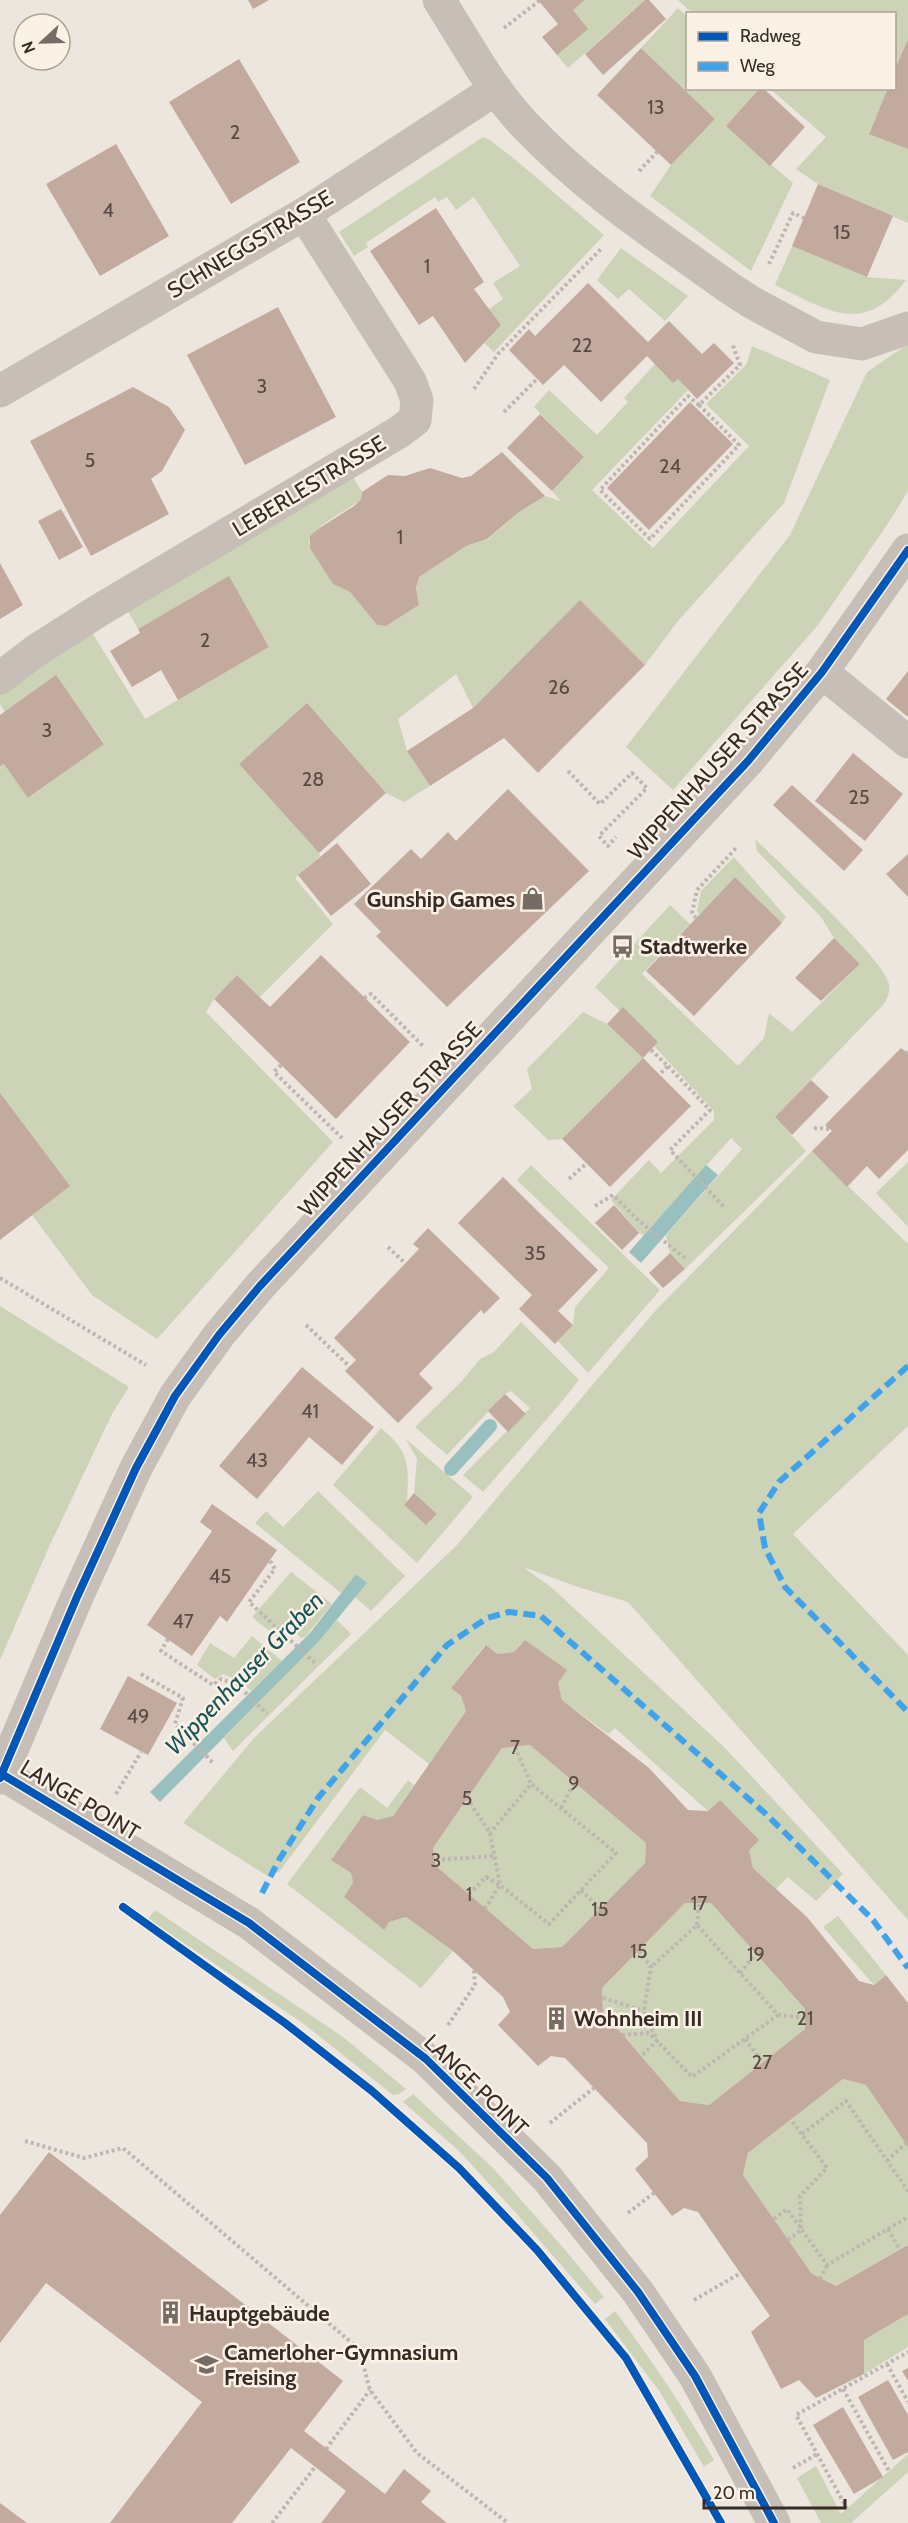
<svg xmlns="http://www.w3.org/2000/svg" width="908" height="2523" font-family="Cabin,sans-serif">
<rect width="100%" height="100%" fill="#ede6de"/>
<path fill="#cdd3b7" d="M585 0H645L568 68 557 55 573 10Z
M678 0H908V39L895 72 894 14 692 13Z
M678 8 687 17 688 88 760 89 726 126 793 183 751 271 650 196 671 165 715 119 641 48Z
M770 89H888L869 133 908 149V223L818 184 796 169 826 137Z
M483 137 490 140 512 157 604 235 494 352 484 343 500 325 489 309 503 299 493 283 520 266 474 197 456 210 447 197 438 202 435 197 366 243 368 247 354 256 339 232Z
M792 246 867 277 906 280C863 338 826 309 775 285Z
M621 248 688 296 665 321 629 289 618 299 597 280Z
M908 344V491L887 525 818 625 673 790 626 747 790 535 867 372Z
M752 346 830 380 784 503 678 621 645 665 580 601 473 708 456 674 398 719 407 751 430 786 404 802 386 793 307 704 239 764 319 853 320 856 295 878 333 924 260 997 237 975 214 999 206 1012 333 1142 157 1339 92 1295 32 1215 0 1093V766L4 764 29 798 104 743 56 676 5 712 0 704V695L90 629 145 719 269 647 229 577 138 629 126 608 353 477 362 492 361 499C347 512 312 525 309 543L333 584 350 592 377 625 386 626 419 605 416 588 419 577 466 546 488 539 519 512 545 496 561 501 552 491 584 457 534 407 549 390 597 435 628 402 624 398 655 364 678 379 688 390 592 490 653 548 749 446 706 404 746 365Z
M755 839C779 863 884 959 889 984 891 991 887 999 883 1005L775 1117 806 1151 685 1269 670 1253 666 1235 742 1149 731 1138 644 1235 639 1233 611 1200 649 1160 661 1173 714 1120V1111L654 1046 658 1042 623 1008 620 1011 595 987 670 905 690 924 642 974 738 1066 764 1038 769 1013 792 1032 860 964 834 938 821 917 757 851Z
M734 857 786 917 782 923 735 877 699 915 697 911 701 891Z
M583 1012 607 1024 643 1058 562 1139 548 1140 513 1106 532 1089 527 1069Z
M812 1151 908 1244V1426L793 1534 908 1655V1920L628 1602 578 1587 523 1567 551 1587 724 1747 843 1874 816 1901 788 1877 776 1889 753 1868 749 1850 720 1800 708 1811 615 1728 608 1734 562 1700 558 1683 566 1670 525 1640 514 1652 497 1654 485 1645 451 1688 461 1696 466 1711 429 1764 385 1730 279 1872 266 1875 183 1823 255 1737 457 1545 656 1310Z
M908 1162V1227L876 1193Z
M531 1165 660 1290 588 1373 558 1341 573 1325 575 1307 609 1268 517 1180Z
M0 1306 129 1387 112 1414 49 1547 0 1660Z
M521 1322 579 1380 559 1405 483 1492 463 1475 530 1408 511 1391 505 1394 447 1455 415 1427 461 1382 480 1359 494 1352Z
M381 1428C410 1452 409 1466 407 1501L404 1505 426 1525 437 1514 414 1493 417 1459 406 1439 473 1497 417 1563 333 1485Z
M318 1491 405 1576 371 1611 355 1597 366 1583 356 1574 341 1593 255 1523 266 1511 283 1527Z
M291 1572 332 1604 305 1637 301 1638 290 1628 279 1639 252 1617Z
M337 1620 351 1634 233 1751 224 1738Z
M252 1636 282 1661 251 1691 242 1682 223 1674 215 1679 197 1665 210 1643 234 1658Z
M530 1745 646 1843 645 1863 562 1947 533 1949 436 1866 433 1848 502 1748Z
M408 1780 414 1785 393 1816 377 1820 363 1815 331 1860 351 1873 353 1882 344 1897 383 1929 389 1922 406 1917 453 1951 421 1988 287 1884 360 1787 387 1808Z
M685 1903H711L805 2009V2029L709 2105 680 2101 603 2012 602 1988Z
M155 1910 343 2037 406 2089 399 2094 393 2095 304 2024 148 1919Z
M838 1916 886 1975 874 1985 823 1927Z
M843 2079 866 2085 908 2147V2245L836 2286 812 2274 743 2175 748 2153Z
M413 2094 493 2168 566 2251 604 2297 595 2304 515 2212 459 2151 403 2102Z
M615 2311C651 2359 684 2408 714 2460L704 2467 660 2392 605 2319Z
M908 2314V2347L864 2374V2340Z
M908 2454V2472L851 2523H821L797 2478 816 2466 841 2514Z"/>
<path fill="#98c0bf" d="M706 1165 718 1175 641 1263 629 1252Z
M356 1574 367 1583 319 1641 160 1802 150 1792 310 1633Z"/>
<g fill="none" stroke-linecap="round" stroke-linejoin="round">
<path stroke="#98c0bf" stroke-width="14" d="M451 1469 490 1426"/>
</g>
<path fill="#c2aa9e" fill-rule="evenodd" d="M248 0H269L253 9Z
M538 0H585L573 10 588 29 557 55 542 37 558 24Z
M645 0H649L666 19 603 75 585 54Z
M908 39V149L869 134 888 88H894V72Z
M641 48 715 119 671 165 597 95Z
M239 59 300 162 231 204 169 102Z
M760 88H763L805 127 770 166 726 126Z
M116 144 169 236 100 276 46 184Z
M818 184 893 216 867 277 792 246Z
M436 208 484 282 474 289 501 325 465 363 433 316 419 325 370 251Z
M588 283 648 342 669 321 702 354 714 343 734 363 697 399 678 379 673 383 647 356 601 402 564 365 543 385 509 350 529 329 535 336Z
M278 307 336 417 245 465 187 355Z
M133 387 169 407 185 430 162 471 151 479 169 514 91 556 30 441Z
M690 402 733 444 649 530 607 488Z
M540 414 584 457 552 491 507 448Z
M502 452 545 496 519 512 487 539 466 546 419 577 416 588 419 605 386 626 377 625 350 592 333 584 310 548V536L318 529 354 506 361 499 362 492 388 475 405 476 430 468 462 478 471 476Z
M61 509 83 547 59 560 38 521Z
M0 563 23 605 0 619Z
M229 576 269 647 178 700 161 670 132 687 110 651 140 633 138 629Z
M580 600 645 665 538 773 504 738 430 786 407 751 473 708Z
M908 671V717L886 699Z
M56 675 104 744 28 798 4 764 0 766V715Z
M307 703 386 793 319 853 239 764Z
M853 753 903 794 865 841 815 801Z
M792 785 863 850 844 871 773 805Z
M508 789 589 871 447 1007 376 936 381 932 354 904 411 849 421 859 448 832 456 841Z
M337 843 371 884 331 916 298 875Z
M908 854V897L886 874Z
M735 877 782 923 694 1016 646 971Z
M834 938 860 964 821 1001 795 978Z
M321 955 410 1042 336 1119 214 999 237 975 270 1007Z
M623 1007 658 1042 643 1058 607 1024Z
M901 1048 908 1053V1150L879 1179 867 1166 847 1187 812 1151 832 1131 825 1125Z
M643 1058 691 1106 610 1187 562 1139Z
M811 1080 829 1097 792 1135 775 1117Z
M0 1093 70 1186 0 1240Z
M503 1177 598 1270 558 1311 573 1325 555 1344 519 1309 532 1295 458 1223Z
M614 1205 639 1233 622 1250 595 1223Z
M428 1228 500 1298 484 1314 481 1310 419 1374 433 1388 398 1423 345 1371 356 1360 334 1338 419 1249 413 1244Z
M670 1253 685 1269 663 1288 649 1273Z
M302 1367 374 1427 342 1465 309 1437 257 1499 219 1466Z
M505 1394 526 1414 508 1432 488 1411Z
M414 1493 437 1514 426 1525 404 1505Z
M212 1504 277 1550 227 1622 220 1616 192 1656 147 1625 212 1531 200 1522Z
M525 1640 567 1670 558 1683 562 1700 649 1768 688 1810 708 1811 720 1800 759 1840 749 1850 753 1868 807 1917 859 1981 874 1985 886 1975 908 2003V2147L866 2085 843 2079 748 2153 743 2175 812 2274 836 2286 908 2245V2314L864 2340V2374L816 2398 799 2380 781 2389 751 2332 770 2316 698 2212 684 2208 672 2216 635 2169 648 2157 647 2143 565 2058 551 2056 538 2066 498 2025 510 2012 503 1997 453 1951 406 1917 389 1922 384 1930 344 1897 353 1882 351 1873 331 1860 363 1815 377 1820 393 1816 466 1711 461 1696 451 1688 486 1645 497 1654 514 1652ZM530 1745 646 1843 645 1863 562 1947 533 1949 436 1866 433 1848 502 1748ZM685 1903H711L805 2009V2029L709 2105 680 2101 603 2012 602 1988Z
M128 1676 177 1703 148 1755 100 1729Z
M49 2152 343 2381 304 2431 385 2494 404 2469 431 2491 421 2502 447 2523H321L346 2491 291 2448 232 2523H110L202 2402 46 2283 0 2343V2215Z
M908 2368V2381L902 2371Z
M888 2380 908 2415V2452L893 2460 858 2397Z
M843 2407 883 2477 854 2494 813 2425Z
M0 2503 27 2523H0Z"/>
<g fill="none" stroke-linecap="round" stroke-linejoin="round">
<path stroke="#beb6b0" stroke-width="4" stroke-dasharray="3 3" stroke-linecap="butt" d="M504 28 539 1
M639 171 657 152
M769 264 793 213 804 218
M474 389 498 354 602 248
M699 405 688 396 600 490 650 539 739 445 699 405 740 365 732 343
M504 412 537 379
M568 771 600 804 632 773 647 788 599 836 608 846 616 837
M696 918 692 913 697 890 737 847
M364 998 371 994 424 1047
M651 1050 668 1066 660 1074
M906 1054 908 1049
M281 1065 274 1072 342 1138
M668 1066 710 1110 670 1150 725 1208
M814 1128 830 1129
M569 1179 587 1163
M595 1206 613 1195 639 1221 686 1259
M388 1247 405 1263
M0 1278 146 1365
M306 1325 350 1367
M270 1561 275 1569 249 1602 315 1663
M168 1639 161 1651 213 1685 221 1679 238 1685 267 1714
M141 1674 183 1698 175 1724 213 1763
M515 1747 531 1784
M116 1794 141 1752
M467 1798 490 1833 500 1885 485 1908
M561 1808 574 1783
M436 1860 495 1856
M581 1890 600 1909
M469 1894 486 1877 500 1885 549 1924 616 1853 531 1784 490 1833
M697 1925 699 1903
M639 1951 651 1967 644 2011 657 2041 641 2056
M740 1973 756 1954
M603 1998 644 2011
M778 2015 805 2018
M448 2025 475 1985 474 1970
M622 2035 649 2033 692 2077 778 2015 697 1925 651 1967
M745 2039 762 2062
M550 2123 594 2088
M802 2134 846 2101 908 2191
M25 2141 84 2158 123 2148 359 2349 370 2390 417 2453 508 2523
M887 2161 906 2143
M628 2213 654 2193
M774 2219 787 2209 827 2265 908 2217
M888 2229 900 2250
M788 2240 801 2230 800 2196 827 2168 791 2120
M820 2279 827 2265
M694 2300 741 2273
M887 2364 908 2402
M843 2389 889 2471
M326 2449 370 2390
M793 2468 817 2454
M847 2509 796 2415 908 2352
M272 2523 315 2467"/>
<path stroke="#c6beb7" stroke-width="33" d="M439 0C466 42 490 88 524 124 584 188 657 236 728 287L751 302 816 337 862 344 908 328
M0 391 304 214 496 89
M822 672 908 742
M0 678 34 652 98 611 399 432 415 420 417 400 410 381 304 214
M0 1773 249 1923 426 2059 547 2178 638 2292 695 2376 774 2523
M0 1778 77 1597 136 1468 175 1396 219 1335 260 1286 748 761 822 672 908 550"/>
<path stroke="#3fa3eb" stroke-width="6" stroke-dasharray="12 6" stroke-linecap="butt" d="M908 1366 779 1482 759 1513 765 1548 785 1587 908 1712
M262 1893 279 1860 318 1798 447 1645 487 1618 509 1612 541 1616 766 1814 873 1920 908 1968"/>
<defs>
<path id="cycleway" d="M0 1773 249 1923 426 2059 547 2178 638 2292 695 2376 774 2523
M0 1778 77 1597 136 1468 175 1396 219 1335 260 1286 748 761 822 672 908 550
M123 1907 285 2023 372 2091 459 2168 537 2250 626 2358 721 2523"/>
</defs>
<use href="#cycleway" stroke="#fbf1e4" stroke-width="11"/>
<use href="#cycleway" stroke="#0057b8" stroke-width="8"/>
</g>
<defs>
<symbol id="shop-bare" viewBox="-9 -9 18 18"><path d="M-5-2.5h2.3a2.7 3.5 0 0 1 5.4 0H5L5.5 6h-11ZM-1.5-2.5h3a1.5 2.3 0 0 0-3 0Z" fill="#766c66" stroke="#fbf1e4" stroke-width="2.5" paint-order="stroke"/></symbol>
<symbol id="bus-bare" viewBox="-9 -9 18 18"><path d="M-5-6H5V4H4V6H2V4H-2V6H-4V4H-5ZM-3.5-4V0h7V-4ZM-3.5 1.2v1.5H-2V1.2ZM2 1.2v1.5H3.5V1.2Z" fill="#766c66" stroke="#fbf1e4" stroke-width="2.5" paint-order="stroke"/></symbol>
<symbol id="building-bare" viewBox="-9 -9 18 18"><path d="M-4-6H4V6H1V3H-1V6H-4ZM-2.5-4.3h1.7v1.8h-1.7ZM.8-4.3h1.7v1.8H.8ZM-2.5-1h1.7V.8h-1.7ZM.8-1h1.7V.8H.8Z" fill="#766c66" stroke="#fbf1e4" stroke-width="2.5" paint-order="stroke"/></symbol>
<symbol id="school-bare" viewBox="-9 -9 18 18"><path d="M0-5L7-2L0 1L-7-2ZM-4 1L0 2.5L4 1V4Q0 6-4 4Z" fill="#766c66" stroke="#fbf1e4" stroke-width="2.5" paint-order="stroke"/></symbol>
</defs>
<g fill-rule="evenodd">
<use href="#shop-bare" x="516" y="882" width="33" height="33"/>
<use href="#bus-bare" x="606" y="930" width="33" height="33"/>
<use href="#building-bare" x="540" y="2002" width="33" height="33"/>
<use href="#building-bare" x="154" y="2296" width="33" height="33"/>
<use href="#school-bare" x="190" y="2348" width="33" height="33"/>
</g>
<g text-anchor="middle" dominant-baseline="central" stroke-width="5" stroke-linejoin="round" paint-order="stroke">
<g font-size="20" fill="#594b44">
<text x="656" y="107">13</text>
<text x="235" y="132">2</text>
<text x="108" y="210">4</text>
<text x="842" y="232">15</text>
<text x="427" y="266">1</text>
<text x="582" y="345">22</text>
<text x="262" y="386">3</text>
<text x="90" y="460">5</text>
<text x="670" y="466">24</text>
<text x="400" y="537">1</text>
<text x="205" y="640">2</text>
<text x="559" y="687">26</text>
<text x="47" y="730">3</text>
<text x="313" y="779">28</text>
<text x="859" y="797">25</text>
<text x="535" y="1253">35</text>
<text x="310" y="1411">41</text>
<text x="257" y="1460">43</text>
<text x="220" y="1576">45</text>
<text x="183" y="1621">47</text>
<text x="138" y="1716">49</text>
<text x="515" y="1747">7</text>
<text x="574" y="1783">9</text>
<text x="467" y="1798">5</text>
<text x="436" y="1860">3</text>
<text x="469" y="1894">1</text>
<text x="699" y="1903">17</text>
<text x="600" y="1909">15</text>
<text x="639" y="1951">15</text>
<text x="756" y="1954">19</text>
<text x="805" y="2018">21</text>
<text x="762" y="2062">27</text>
</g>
<g font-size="22" fill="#362b26" stroke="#fbf1e4">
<text transform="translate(250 244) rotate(-31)">SCHNEGGSTRASSE</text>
<text transform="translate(309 486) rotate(-31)">LEBERLESTRASSE</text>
<text transform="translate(718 761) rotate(-48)">WIPPENHAUSER STRASSE</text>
<text transform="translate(390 1119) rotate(-47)">WIPPENHAUSER STRASSE</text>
<text transform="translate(80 1800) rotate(31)">LANGE POINT</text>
<text transform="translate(476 2085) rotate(44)">LANGE POINT</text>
</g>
<g font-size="22" font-weight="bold" fill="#362b26" stroke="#fbf1e4" text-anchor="start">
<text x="515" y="899" text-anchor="end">Gunship Games</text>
<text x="640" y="946">Stadtwerke</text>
<text x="574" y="2018">Wohnheim III</text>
<text x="189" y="2313">Hauptgebäude</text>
<text x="224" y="2352">Camerloher-Gymnasium<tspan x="224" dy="25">Freising</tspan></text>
</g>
<g font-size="24" font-style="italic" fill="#18555b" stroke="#fbf1e4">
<text transform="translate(244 1673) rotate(-46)">Wippenhauser Graben</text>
</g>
</g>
<rect x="686" y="12" width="210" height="78" fill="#fbf1e4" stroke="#aca298" stroke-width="1.5"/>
<rect x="698" y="32" width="30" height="9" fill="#0057b8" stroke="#aca298" stroke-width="1.5"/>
<text x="740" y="42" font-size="18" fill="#362b26">Radweg</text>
<rect x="698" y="62" width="30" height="9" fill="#3fa3eb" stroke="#aca298" stroke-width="1.5"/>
<text x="740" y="72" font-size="18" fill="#362b26">Weg</text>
<g transform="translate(42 42) rotate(248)"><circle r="28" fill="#fbf1e4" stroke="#aca298" stroke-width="1.5"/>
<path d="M0-4.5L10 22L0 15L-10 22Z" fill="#766c66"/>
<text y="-9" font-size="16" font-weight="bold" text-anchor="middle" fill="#362b26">N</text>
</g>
<path d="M704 2499v9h141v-9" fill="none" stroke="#362b26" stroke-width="3"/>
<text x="713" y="2499" font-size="18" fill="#362b26" stroke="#fbf1e4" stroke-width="4.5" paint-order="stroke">20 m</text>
</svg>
